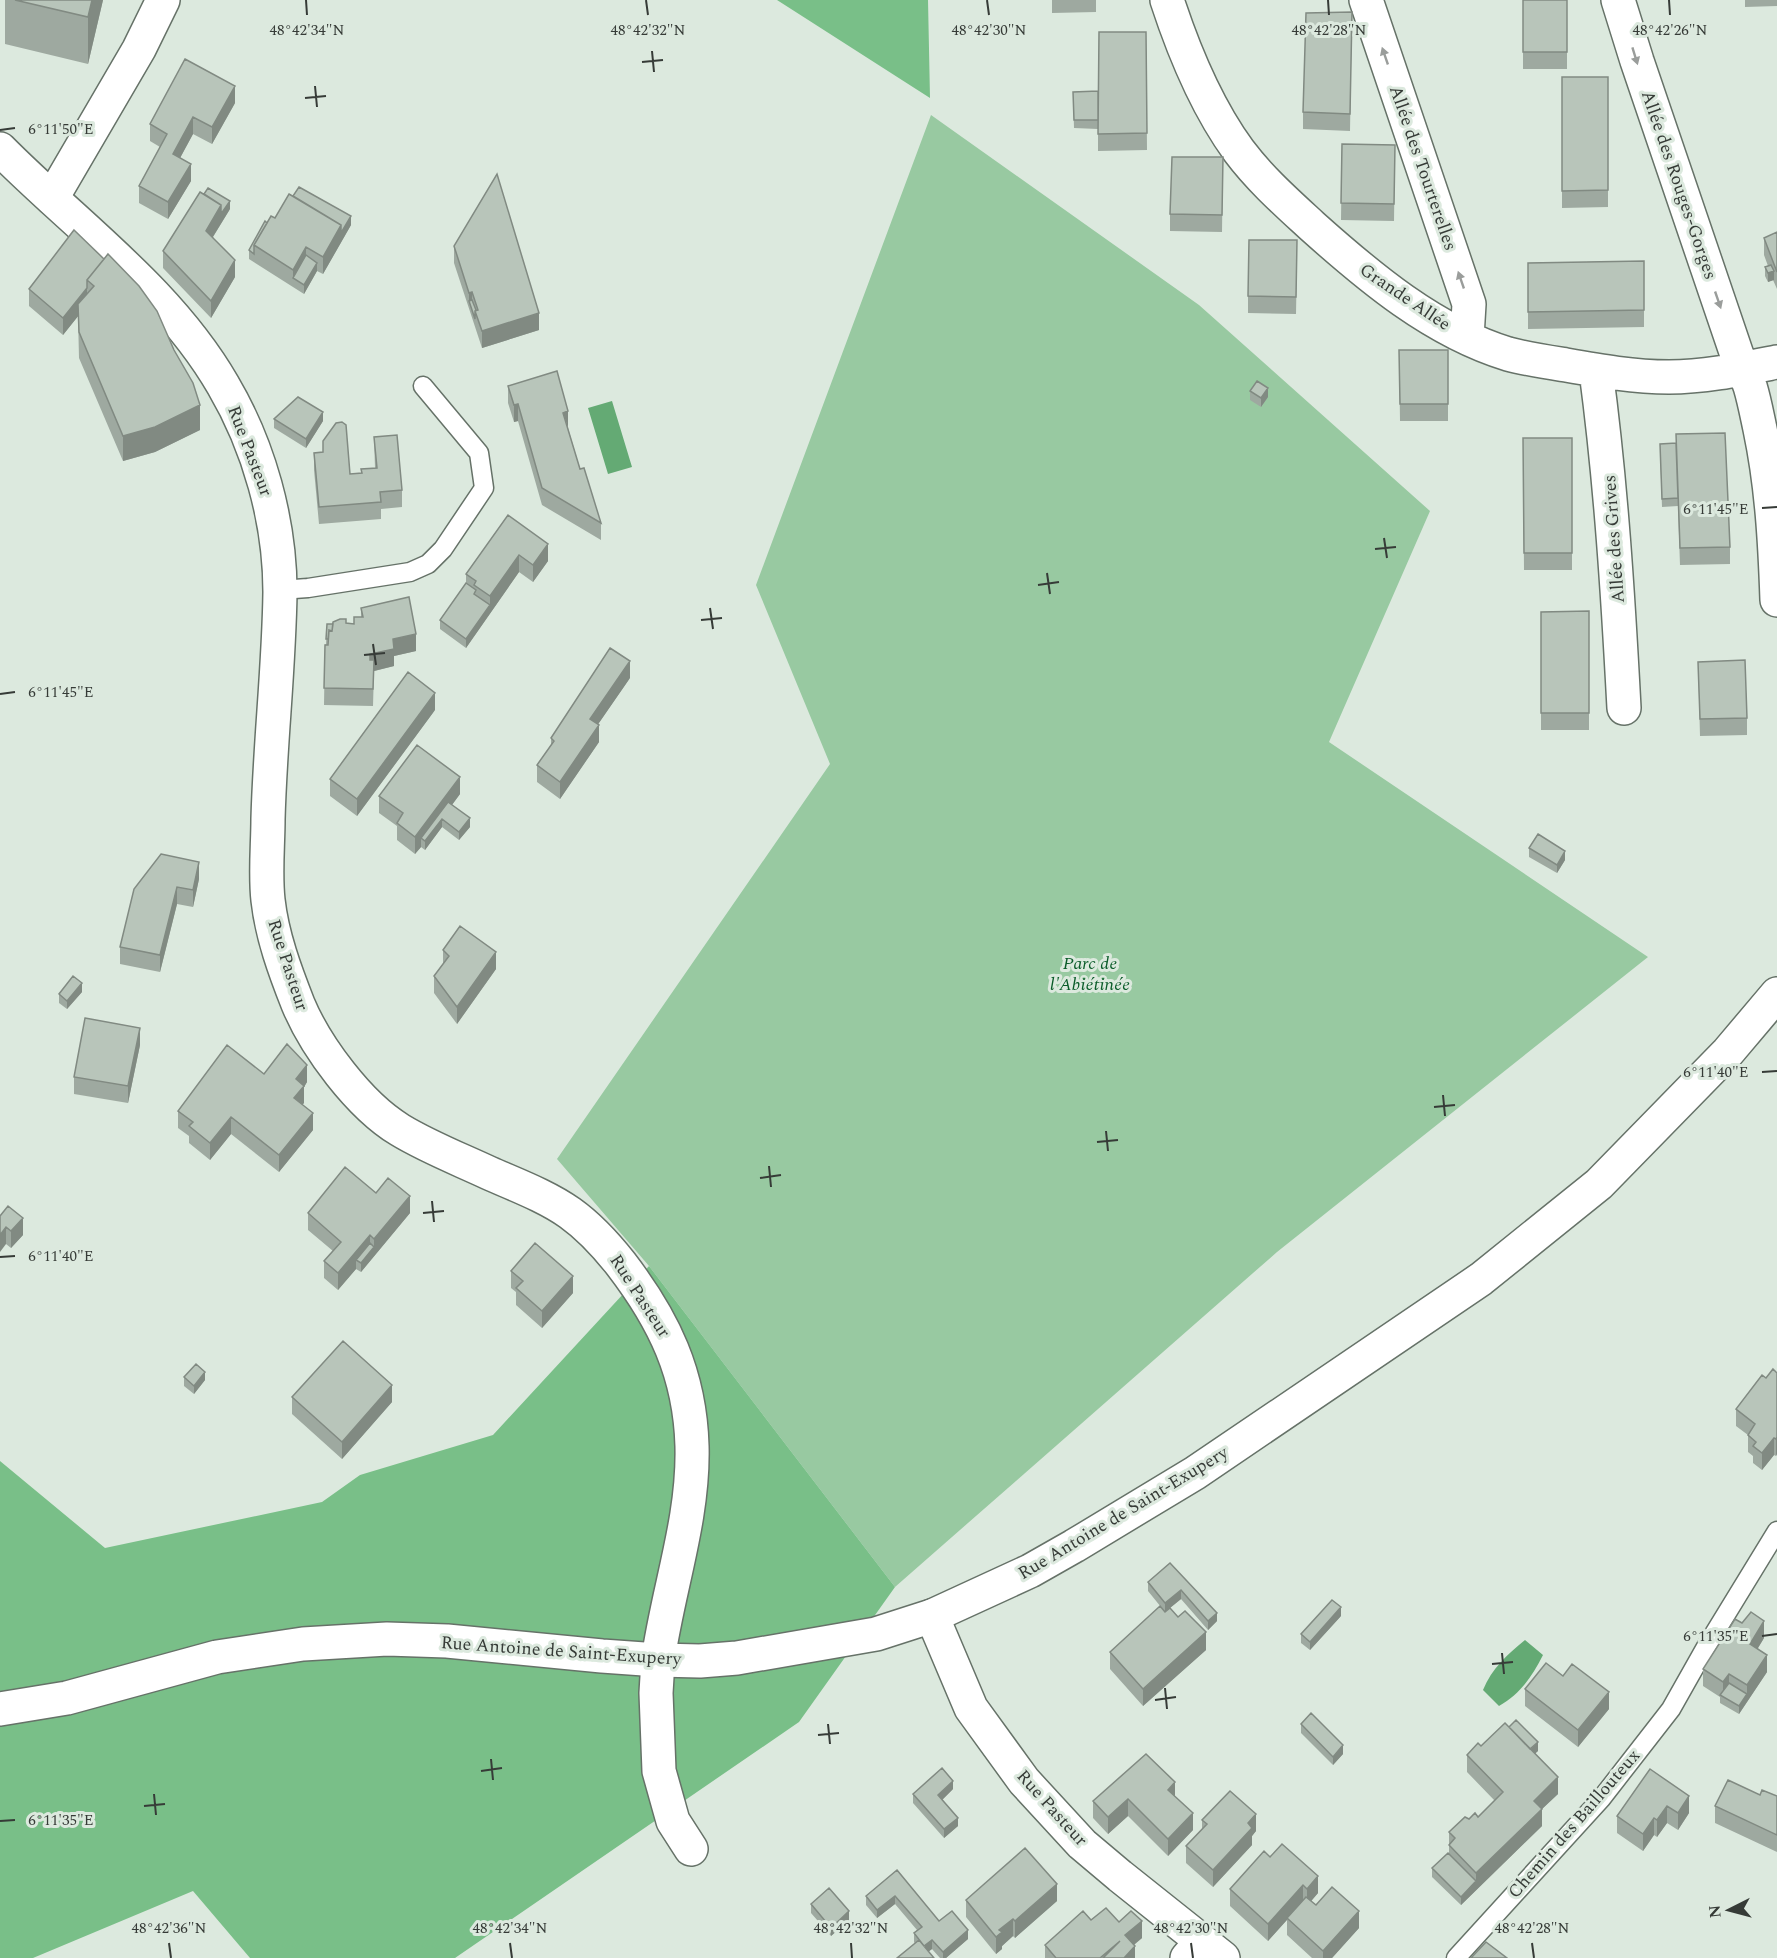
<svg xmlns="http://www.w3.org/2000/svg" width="1777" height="1958" font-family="Spectral,serif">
<rect width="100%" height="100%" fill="#dce9de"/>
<path fill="#98c9a1" d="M931 115 1199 305 1430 511 1329 742 1648 957 1277 1252 895 1587 649 1266 557 1159 830 764 756 585Z"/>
<path fill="#79bf88" d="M777 0H928L930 98Z
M649 1266 895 1587 799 1722 455 1958H250L193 1891 33 1958H0V1461L105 1548 322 1502 360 1475 493 1435Z"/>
<path fill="#64aa74" d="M612 401 632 467 608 474 588 408Z
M1525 1640 1543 1655C1532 1677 1520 1694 1499 1706L1483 1690C1492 1668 1507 1655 1525 1640Z"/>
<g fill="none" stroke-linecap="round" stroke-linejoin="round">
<defs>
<path id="service" d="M280 590 308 588 410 572 428 564 443 549 484 488 479 453 423 386
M1456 1958 1601 1799 1671 1709 1706 1647 1777 1531"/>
<path id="minor" d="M1167 0C1184 52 1206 106 1239 151 1260 179 1286 202 1312 226 1369 277 1433 331 1508 354 1527 359 1547 362 1566 365 1600 371 1634 377 1669 377 1705 377 1742 369 1777 362
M1366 0 1469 304 1467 337
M1618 0 1637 61 1737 355C1751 381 1754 401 1760 429 1772 486 1775 542 1777 600
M52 198 139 49 163 0
M1596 371C1611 483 1618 595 1624 708
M658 1660 656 1693 659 1771 673 1821 691 1849
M1187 1958 1201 1942"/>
<path id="tertiary" d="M0 149C76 226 168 290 223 385 259 446 280 521 280 592 279 668 270 743 268 819 268 845 265 873 268 900 272 936 285 971 298 1004 316 1047 359 1105 400 1130 428 1147 459 1159 489 1173 516 1185 546 1196 570 1213 591 1228 606 1245 621 1264 664 1320 690 1374 692 1446 694 1519 668 1589 658 1660
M932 1616 971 1708 1024 1781 1082 1844 1120 1876 1223 1958"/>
<path id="secondary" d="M0 1709 67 1698 217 1657 303 1644 387 1639 447 1641 602 1656 658 1660 700 1661 737 1658 876 1634 932 1616 1030 1571 1074 1546 1195 1473 1481 1279 1599 1184 1728 1052 1777 994"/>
</defs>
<use href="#service" stroke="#667268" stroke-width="21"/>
<use href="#minor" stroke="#667268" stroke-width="36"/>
<use href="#tertiary" stroke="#667268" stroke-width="36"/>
<use href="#secondary" stroke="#667268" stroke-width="36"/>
<use href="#service" stroke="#fff" stroke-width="18"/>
<use href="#minor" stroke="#fff" stroke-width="33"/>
<use href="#tertiary" stroke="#fff" stroke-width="33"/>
<use href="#secondary" stroke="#fff" stroke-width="33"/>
</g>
<path fill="#9ea9a0" d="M5 0H103L88 64 5 44Z
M1052 0H1096V12L1052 13Z
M1523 0H1567V69H1523Z
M1745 0H1777V6L1745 7Z
M1352 12 1350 131 1303 129V112Z
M1146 32 1147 150 1098 151V129L1074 128 1073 92 1098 91Z
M1562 77H1608V207L1562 208Z
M235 103 212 144 193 134 180 158 191 181 168 219 139 203V186L160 147 150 141V124Z
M1342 144 1395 145 1394 221 1341 220Z
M1223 157 1222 232 1170 231V214Z
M230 209 213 237 235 277 211 318 163 268V251Z
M275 218 351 225 323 274 317 271 304 294 249 259V250L267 223Z
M74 230 200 430 155 452 123 461 79 358 78 316 63 335 29 306V289Z
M1777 232V289L1773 280 1768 282 1765 276V267L1768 266 1764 255V238Z
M454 246 539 330 482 348 454 263Z
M1297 258 1296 314 1248 313V296Z
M1644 261V327L1528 329V263Z
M1399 350H1448V421H1400Z
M508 386 568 428 580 469 601 523V540L542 505 518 421 514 422 508 403Z
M1250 391 1268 397 1261 407 1250 400Z
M274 419 323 421 306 448 274 428Z
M374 437 402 490V507L381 509V519L319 524 314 470V453L323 452V441L350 474 361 473 375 468Z
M1523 438H1572V570H1524Z
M1660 452 1730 547V564L1680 565 1678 506 1662 507Z
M508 515 548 561 533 582 519 572 466 648 440 629V620L466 583V574Z
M361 608 416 651 394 656V666L374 671 373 706 324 705 325 645 326 644 327 624H354L361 617Z
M1589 611V730H1541V612Z
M1698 662 1747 718V735L1700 736Z
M630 678 598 724 599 742 560 799 537 782V765L551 745V738Z
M435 710 357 816 330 796V779Z
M460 794 452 805 470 827 459 840 442 827 425 850 421 847 415 854 397 840V826L379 813V796Z
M1529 848 1565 860 1557 873 1529 857Z
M199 879 193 907 177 904 160 972 120 964V947L134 889Z
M443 950 496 969 457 1024 434 993V976L443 964Z
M82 992 67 1009 59 1003V994Z
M140 1045 128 1103 74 1094V1077Z
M264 1074 307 1082 304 1087V1103L302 1104 313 1130 279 1172 231 1134 210 1160 189 1143V1136L178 1128V1111Z
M376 1193 410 1213 361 1272 356 1269 338 1290 324 1278V1261L333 1251 308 1230V1213Z
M0 1216 23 1235 11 1248 6 1244Z
M511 1271 573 1293 542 1328 516 1305V1292L511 1288Z
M1777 1372V1454L1776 1456 1774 1455 1762 1470 1753 1463V1456L1748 1452V1435L1736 1426V1409L1766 1378Z
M184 1377 205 1380 194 1394 184 1386Z
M292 1397 392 1402 342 1459 292 1414Z
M1170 1563 1217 1621 1208 1630 1181 1599 1165 1612 1148 1591V1582Z
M1165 1612 1178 1617 1206 1650 1143 1706 1110 1669V1652Z
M1341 1616 1310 1650 1301 1643V1634Z
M1764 1638 1758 1648 1767 1672 1739 1714 1720 1703V1697L1703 1686V1669Z
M1563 1676 1609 1709 1578 1747 1525 1706V1689Z
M1301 1724 1343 1754 1333 1765 1301 1733Z
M1538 1751 1535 1753 1558 1794 1542 1809V1826L1461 1905 1432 1877V1868L1449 1853V1832L1469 1819 1478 1817 1495 1801 1467 1772V1755Z
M1650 1769 1689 1813 1678 1830 1667 1823 1657 1837 1654 1835 1643 1851 1617 1833V1816Z
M953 1789 942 1800 958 1826 944 1838 913 1803V1794Z
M1760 1795 1777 1796V1852L1715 1823V1806Z
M1175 1797 1193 1830 1168 1856 1128 1816 1108 1834 1093 1818V1801Z
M1202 1820 1256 1831 1252 1836V1845L1213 1887 1186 1863V1846L1202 1829Z
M1270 1857 1318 1893 1311 1901 1316 1905 1359 1928 1332 1958H1312L1287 1935V1920L1268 1941 1230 1906V1889Z
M897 1870 939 1921 968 1939 946 1958H940L932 1949 929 1951 915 1944 914 1942V1933L917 1930 895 1904 877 1918 866 1905V1896Z
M966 1900 1057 1901 1015 1938 1013 1936 1002 1946V1949L996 1954 966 1917Z
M811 1904 849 1920 831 1936 811 1913Z
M1091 1920 1119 1922 1142 1938 1134 1945 1135 1958H1045V1945Z"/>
<path fill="#818a82" d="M92 0H103L88 64V17Z
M235 86V103L212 144V127Z
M193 117V134L173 171V154Z
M191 164V181L168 219V202Z
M230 201V209L206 248V231L221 205Z
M351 216V225L323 274V257L341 225Z
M306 247V264L293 278V270Z
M235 260V277L211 318V301Z
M317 263V271L304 294V285Z
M1774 271V280L1768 282V273Z
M87 288V305L63 335V318Z
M472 292V309L469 301V293Z
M539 313V330L482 348V331Z
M1268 388V397L1261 407V398Z
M518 404V421L514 422V405Z
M200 405V430L155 452 123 461V436Z
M568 411V428L563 413Z
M323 412V421L306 448V439Z
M548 544V561L533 582V565Z
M519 555V572L466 648V639L490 605V596Z
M416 634V651L394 656V666L374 671 373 706 374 671H370V654L393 639Z
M630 661V678L590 736V719Z
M435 693V710L357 816V799Z
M599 725V742L560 799V782Z
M460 777V794L425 841 421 838V847L415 854V837Z
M470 818V827L459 840V832Z
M442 819V827L425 850V841Z
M1565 851V860L1557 873V865Z
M199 862V879L193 907V890Z
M177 887V904L160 972V955Z
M496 952V969L457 1024V1007Z
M82 983V992L67 1009V1001Z
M140 1028V1045L128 1103V1086Z
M307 1065V1082L304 1087V1103L294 1115V1098L296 1079Z
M313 1113V1130L279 1172V1155Z
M231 1117V1134L210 1160V1143Z
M410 1196V1213L361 1272V1263L356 1260V1269L338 1290V1273L370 1235V1252L374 1247V1239Z
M23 1218V1235L11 1248V1231Z
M6 1227V1244L0 1252V1235Z
M573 1276V1293L542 1328V1311Z
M205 1372V1380L194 1394V1386Z
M392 1385V1402L342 1459V1442Z
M1777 1437V1454L1776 1456V1439Z
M1774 1438V1455L1762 1470V1453Z
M1181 1590V1599L1165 1612V1603Z
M1341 1607V1616L1310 1650V1642Z
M1217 1613V1621L1208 1630V1621Z
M1764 1621V1638L1750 1661V1644Z
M1206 1632V1650L1143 1706V1689Z
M1767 1655V1672L1747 1702V1685Z
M1729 1674V1692L1723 1697V1682Z
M1609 1692V1709L1578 1747V1730Z
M1747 1694V1702L1739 1714V1706Z
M1538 1742V1751L1526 1762V1753Z
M1343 1745V1754L1333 1765V1757Z
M1558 1777V1794L1542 1809V1826L1461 1905V1897L1476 1881V1873L1534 1801Z
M953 1781V1789L938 1804V1795Z
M1175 1782V1799L1168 1790Z
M1689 1796V1813L1678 1830V1813Z
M1128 1799V1816L1108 1834V1817Z
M1667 1806V1823L1657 1837V1820Z
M1193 1813V1830L1168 1856V1839Z
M1256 1814V1831L1252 1836V1845L1213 1887V1870L1248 1823Z
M958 1818V1826L944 1838V1829Z
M1654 1818V1835L1643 1851V1834Z
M1318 1876V1893L1307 1906V1889Z
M1057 1884V1901L1015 1938V1921Z
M1303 1885V1902L1268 1941V1924Z
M895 1896V1904L877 1918V1910Z
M849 1911V1920L831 1936V1928Z
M1359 1911V1928L1332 1958H1323V1951Z
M1013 1919V1936L1002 1946V1949L996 1954V1937L999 1930Z
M1142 1921V1938L1125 1952V1935Z
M968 1930V1939L946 1958H943V1952Z
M932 1940V1949L924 1955V1946Z
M1135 1946V1958H1124Z"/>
<path fill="#b8c5ba" stroke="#818a82" stroke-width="1.5" d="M15 0H92L88 17Z
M1523 0H1567V52H1523Z
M1352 12 1350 114 1303 112 1306 13Z
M1099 32H1146L1147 133 1098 134Z
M185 59 235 86 212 127 193 117 173 154 191 164 168 202 139 186 167 134 150 124Z
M1562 77H1608V190L1562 191Z
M1098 91V120H1074L1073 92Z
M1342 144 1395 145 1394 204 1341 203Z
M1172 157H1223L1222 215 1170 214Z
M497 174 539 313 482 331 475 311 478 310 472 292 469 293 454 246Z
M299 187 351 216 341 233V225L293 196Z
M208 188 230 201 221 214V205L204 194Z
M200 192 221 205 206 231 235 260 211 301 163 251Z
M289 194 341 225 323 257 306 247 293 270 254 245 271 216 275 218Z
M265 221 267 223 254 245V254L249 250Z
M74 230 104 259 87 280V288L63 318 29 289Z
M1777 232V272L1764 238Z
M1249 240H1297L1296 297 1248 296Z
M108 254 139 286 157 311 174 350 193 383 200 405 155 427 123 436 79 332 78 304 94 286 87 280Z
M306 255 317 263 304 285 293 278Z
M1644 261V310L1528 312V263Z
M1771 265 1774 271 1768 273 1765 267Z
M472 300 476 310 475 311V319L469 301Z
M1399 350H1448V404H1400Z
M557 371 568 411 563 413 580 469 584 468 601 523 542 488 518 404 514 405 508 386Z
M1257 381 1268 388 1261 398 1250 391Z
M298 397 323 412 306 439 274 419Z
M342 422 346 425 350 474 362 473 361 469 377 468 374 437 397 435 402 490 380 492 381 502 319 507 314 453 323 452V441L336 423Z
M1725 433 1730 547 1680 548 1676 434Z
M1523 438H1572V553H1524Z
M1676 443 1678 498 1662 499 1660 444Z
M508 515 548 544 533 565 519 555 490 596 474 585 476 581 466 574Z
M466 583 476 590 474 594 490 605 466 639 440 620Z
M409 597 416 634 393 639 394 649 370 654V660H374L373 689 324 688 325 645H328L329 630 332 631 333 622 340 619H346V623L354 624V617H363L361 608Z
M1589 611V713H1541V612Z
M327 624H333L332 631 329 630 328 639H326Z
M610 648 630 661 590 719 599 725 560 782 537 765 554 741 551 738Z
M1745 660 1747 718 1700 719 1698 662Z
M408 672 435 693 357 799 330 779Z
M417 745 460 777 415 837 397 823 403 813 379 796Z
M448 802 470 818 459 832 442 819 425 841 421 838Z
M1538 834 1565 851 1557 865 1529 848Z
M161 854 199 862 193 890 177 887 160 955 120 947 134 889Z
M460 926 496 952 457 1007 434 976 449 956 443 950Z
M73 976 82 983 67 1001 59 994Z
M85 1018 140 1028 128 1086 74 1077Z
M287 1044 307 1065 296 1079 304 1086 294 1098 313 1113 279 1155 231 1117 210 1143 189 1126 193 1122 178 1111 227 1045 264 1074Z
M345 1167 376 1193 388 1178 410 1196 374 1239 370 1235 338 1273 324 1261 341 1242 308 1213Z
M8 1206 23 1218 11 1231 6 1227 0 1235V1216Z
M370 1243 374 1247 361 1263 356 1260Z
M535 1243 573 1276 542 1311 516 1288 523 1281 511 1271Z
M343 1341 392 1385 342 1442 292 1397Z
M196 1364 205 1372 194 1386 184 1377Z
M1773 1369 1777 1373V1437L1776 1439 1774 1438 1762 1453 1753 1446 1756 1442 1748 1435 1755 1424 1736 1409 1762 1375 1766 1378Z
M1170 1563 1217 1613 1208 1621 1181 1590 1165 1603 1148 1582Z
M1332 1600 1341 1607 1310 1642 1301 1634Z
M1160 1606 1165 1612 1170 1608 1178 1617 1185 1611 1206 1632 1143 1689 1110 1652Z
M1751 1612 1764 1621 1750 1644 1767 1655 1747 1685 1729 1674 1723 1682 1703 1669 1735 1619 1742 1623Z
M1546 1663 1563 1676 1572 1664 1609 1692 1578 1730 1525 1689Z
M1729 1683 1747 1694 1739 1706 1720 1695Z
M1311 1713 1343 1745 1333 1757 1301 1724Z
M1516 1720 1538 1742 1530 1749 1509 1727Z
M1505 1723 1558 1777 1534 1801 1542 1809 1476 1873 1449 1845 1455 1838 1449 1832 1465 1817 1469 1819 1475 1813 1478 1817 1503 1792 1467 1755 1478 1743 1481 1746Z
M1146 1754 1175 1782 1168 1790 1193 1813 1168 1839 1128 1799 1108 1817 1093 1801Z
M942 1768 953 1781 938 1795 958 1818 944 1829 913 1794Z
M1650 1769 1689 1796 1678 1813 1667 1806 1657 1820 1654 1818 1643 1834 1617 1816Z
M1728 1780 1760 1795 1762 1790 1777 1796V1835L1715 1806Z
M1230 1791 1256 1814 1248 1823 1252 1828 1213 1870 1186 1846 1207 1824 1202 1820Z
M1282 1844 1318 1876 1307 1889 1303 1885 1268 1924 1230 1889 1264 1851 1270 1857Z
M1025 1848 1057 1884 1015 1921 1013 1919 999 1930 1002 1932 996 1937 966 1900Z
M1448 1853 1476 1881 1461 1897 1432 1868Z
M897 1870 939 1921 952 1911 968 1930 943 1952 932 1940 924 1946 914 1933 922 1927 895 1896 877 1910 866 1896Z
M1332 1887 1359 1911 1323 1951 1287 1918 1306 1897 1316 1905Z
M829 1888 849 1911 831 1928 811 1904Z
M1106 1908 1119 1922 1131 1911 1142 1921 1125 1935 1135 1946 1124 1958H1103L1120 1941 1100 1958H1056L1045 1945 1083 1911 1091 1920Z
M919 1940 934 1958H897Z
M1486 1942 1507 1958H1471Z"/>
<defs><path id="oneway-solid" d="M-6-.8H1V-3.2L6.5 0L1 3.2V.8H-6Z" transform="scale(1.5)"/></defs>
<g fill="#9a9d9b">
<use href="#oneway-solid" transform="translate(1385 56) rotate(-109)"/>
<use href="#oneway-solid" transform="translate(1635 56) rotate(73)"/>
<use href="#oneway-solid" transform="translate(1461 280) rotate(-109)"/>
<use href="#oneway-solid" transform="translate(1718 300) rotate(71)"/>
</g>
<path fill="none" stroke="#363b37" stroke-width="2" d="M306 0 307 15M646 0 648 15M987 0 989 15M1328 0 1329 15M1669 0 1670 15M652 51 654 72M642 62 663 60M315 86 317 107M305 98 326 96M0 130 15 128M1762 508 1777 507M1384 538 1387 558M1375 549 1396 547M1047 573 1050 594M1038 585 1059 582M710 608 713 629M701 620 722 618M373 644 376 665M364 655 385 653M0 694 15 692M1762 1072 1777 1071M1443 1095 1445 1116M1434 1107 1455 1105M1106 1131 1108 1151M1097 1142 1118 1140M769 1166 771 1187M760 1178 781 1175M432 1201 434 1222M423 1213 444 1211M0 1257 15 1256M1762 1636 1777 1634M1502 1653 1504 1674M1492 1664 1513 1662M1165 1688 1167 1709M1155 1700 1176 1697M828 1724 830 1744M818 1735 839 1733M491 1759 493 1780M481 1771 502 1768M154 1794 156 1815M144 1806 165 1804M0 1821 15 1820M169 1943 171 1958M510 1943 512 1958M851 1943 852 1958M1191 1943 1193 1958M1532 1943 1534 1958"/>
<g text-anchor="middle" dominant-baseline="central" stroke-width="6" stroke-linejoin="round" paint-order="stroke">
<g font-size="18" fill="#363b37" stroke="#dce9de">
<text transform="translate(1423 168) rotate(71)">Allée des Tourterelles</text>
<text transform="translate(1679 185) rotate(71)">Allée des Rouges-Gorges</text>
<text transform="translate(1405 297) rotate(34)">Grande Allée</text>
<text transform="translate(250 451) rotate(69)">Rue Pasteur</text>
<text transform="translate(1614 539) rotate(-94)">Allée des Grives</text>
<text transform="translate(288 965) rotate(72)">Rue Pasteur</text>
<text transform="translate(640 1296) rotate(57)">Rue Pasteur</text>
<text transform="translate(1123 1513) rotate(-31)">Rue Antoine de Saint-Exupery</text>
<text transform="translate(561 1651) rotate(4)">Rue Antoine de Saint-Exupery</text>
<text transform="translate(1052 1808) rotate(48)">Rue Pasteur</text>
<text transform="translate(1574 1824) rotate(-49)">Chemin des Baillouteux</text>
</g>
<g font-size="18" font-style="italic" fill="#0a5c29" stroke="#dce9de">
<text x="1090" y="963">Parc de<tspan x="1090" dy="21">l'Abiétinée</tspan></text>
</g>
</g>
<g font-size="15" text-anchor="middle" fill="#363b37" stroke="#dce9de" stroke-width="6" stroke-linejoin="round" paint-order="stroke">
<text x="307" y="35">48°42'34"N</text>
<text x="648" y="35">48°42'32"N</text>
<text x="989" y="35">48°42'30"N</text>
<text x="1329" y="35">48°42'28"N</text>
<text x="1670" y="35">48°42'26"N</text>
<text x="61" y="134">6°11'50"E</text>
<text x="1716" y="514">6°11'45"E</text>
<text x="61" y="697">6°11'45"E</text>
<text x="1716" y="1077">6°11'40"E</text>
<text x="61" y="1261">6°11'40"E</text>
<text x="1716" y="1641">6°11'35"E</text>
<text x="61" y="1825">6°11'35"E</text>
<text x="169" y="1933">48°42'36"N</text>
<text x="510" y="1933">48°42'34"N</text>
<text x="851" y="1933">48°42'32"N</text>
<text x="1191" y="1933">48°42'30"N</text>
<text x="1532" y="1933">48°42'28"N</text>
</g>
<g transform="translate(1729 1910) rotate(264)" stroke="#dce9de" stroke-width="4.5" paint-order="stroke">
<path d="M0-4.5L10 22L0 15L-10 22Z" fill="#363b37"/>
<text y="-9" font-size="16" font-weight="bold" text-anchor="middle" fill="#363b37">N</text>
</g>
</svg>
